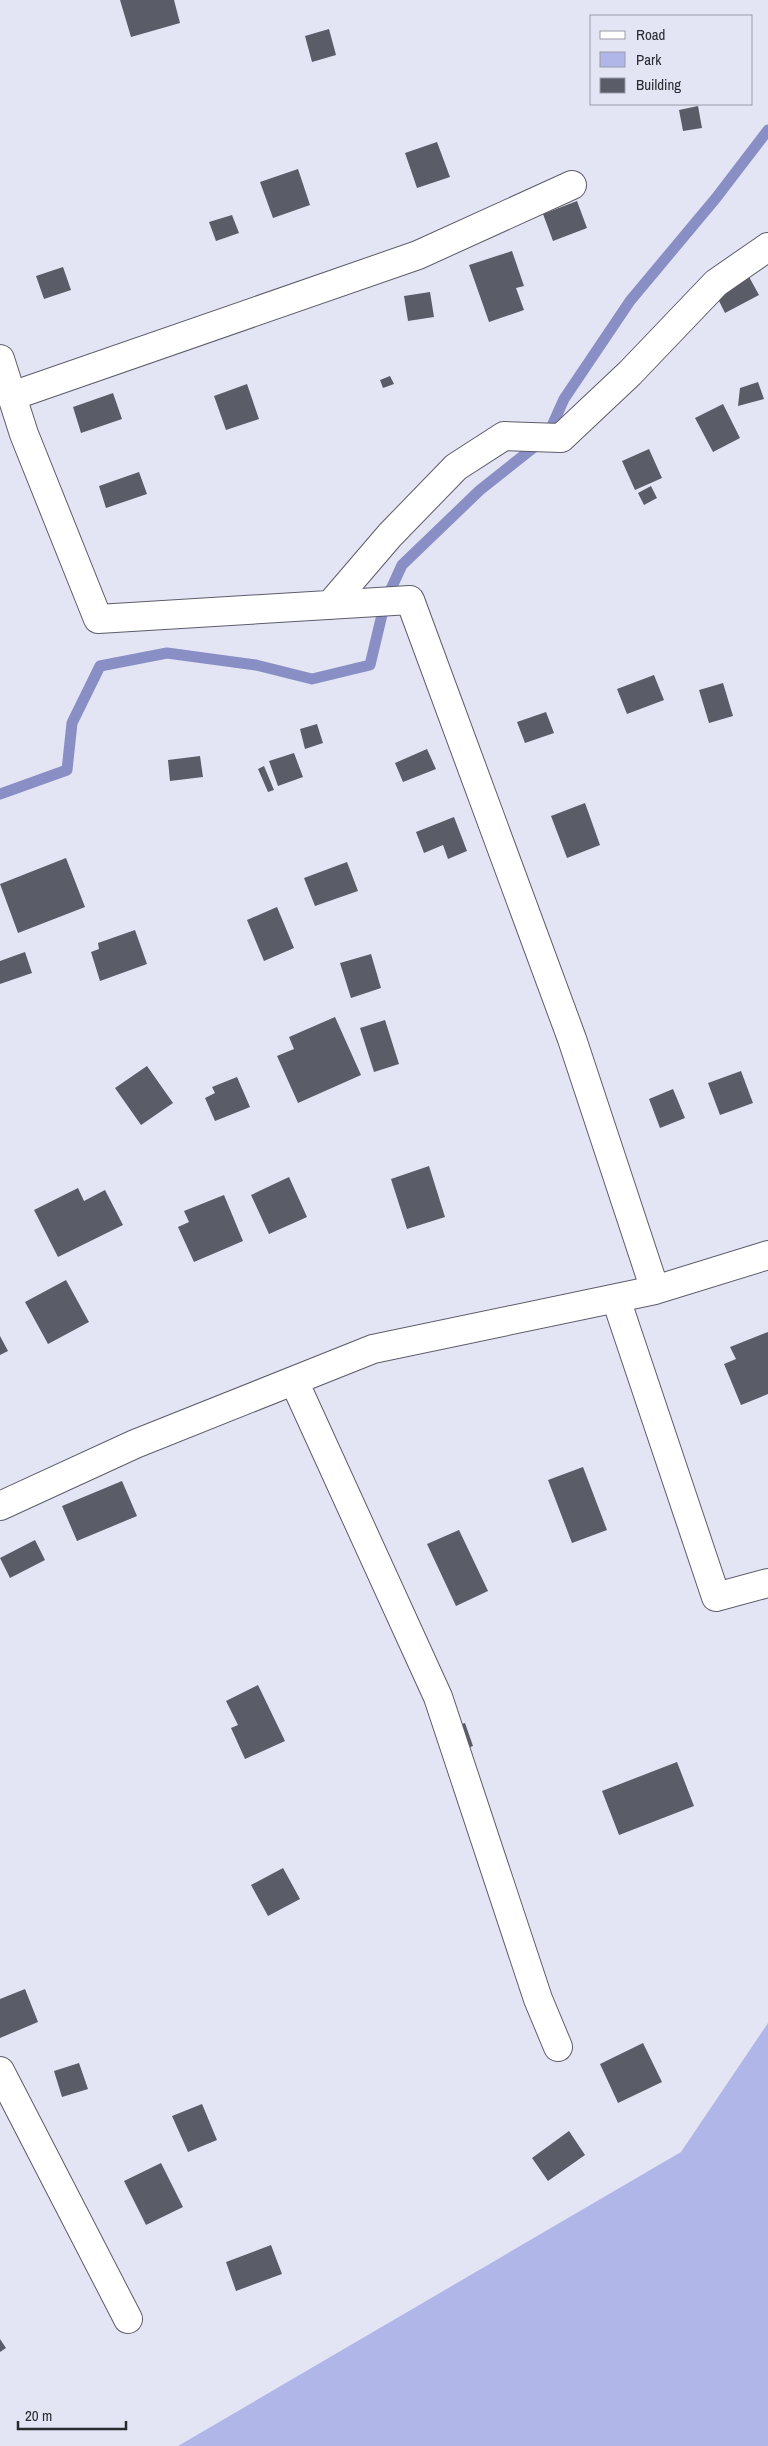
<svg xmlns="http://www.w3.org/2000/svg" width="768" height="2446" font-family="'Archivo Narrow',sans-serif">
<rect width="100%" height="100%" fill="#e3e5f4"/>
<path fill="#b1b6e9" d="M768 2023V2446H178L681 2152Z"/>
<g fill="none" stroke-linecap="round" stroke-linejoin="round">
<path stroke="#898ec5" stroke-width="11" d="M0 794 67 770 72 723 100 666 167 653 256 665 312 679 370 665 385 602 402 565 480 490 547 437 564 399 630 301 716 198 768 130"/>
</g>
<path fill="#5a5c68" d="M120 0H174L180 23 131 37Z
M329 29 336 55 312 62 305 36Z
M698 106 702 128 683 131 679 110Z
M437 142 450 177 417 188 405 153Z
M298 169 310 205 273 218 260 182Z
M577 201 587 228 553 241 543 214Z
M232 215 239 233 216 241 209 222Z
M512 251 524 286 516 288 524 310 489 322 469 265Z
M63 267 71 290 44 299 36 276Z
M748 275 759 295 725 313 715 293Z
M430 292 434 317 408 321 404 296Z
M390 376 394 384 383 388 380 380Z
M758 382 764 399 738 406 740 388Z
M247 384 259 419 226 430 214 396Z
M113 393 122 419 81 433 73 407Z
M723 404 740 438 713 452 695 418Z
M649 449 662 478 635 490 622 461Z
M139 472 147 494 106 508 99 486Z
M651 486 657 498 644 505 638 493Z
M654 675 664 700 627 714 617 689Z
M723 683 733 716 709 723 699 690Z
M546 712 554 733 525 743 517 722Z
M317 724 323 743 305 749 300 729Z
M427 749 436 769 403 782 395 763Z
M294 753 303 777 278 786 269 761Z
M200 756 203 777 170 781 168 760Z
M264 766 274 790 268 792 258 769Z
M585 803 600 845 567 858 551 816Z
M454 817 467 851 448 859 443 845 424 853 416 832Z
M66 858 85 907 18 933 0 884Z
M347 862 358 891 315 906 304 878Z
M277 907 294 948 264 961 247 920Z
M135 930 147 964 100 981 91 952 99 949 98 943Z
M25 952 32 973 0 984V961Z
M371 954 381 988 351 998 340 963Z
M335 1017 361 1075 298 1103 277 1056 294 1049 289 1037Z
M385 1020 399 1064 374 1072 360 1028Z
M147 1066 173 1103 141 1125 115 1088Z
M741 1071 753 1103 720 1115 708 1083Z
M237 1077 250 1107 215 1121 205 1098 215 1093 212 1087Z
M673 1089 685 1118 660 1128 649 1099Z
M429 1166 445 1217 407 1229 391 1179Z
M289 1177 307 1217 269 1234 251 1195Z
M78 1188 84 1201 105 1190 123 1225 58 1257 34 1210Z
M224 1195 243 1241 194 1262 178 1227 189 1222 184 1211Z
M66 1280 89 1322 48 1344 25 1302Z
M768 1332V1394L741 1405 724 1364 736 1359 730 1347Z
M0 1336 8 1351 0 1355Z
M583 1467 607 1530 572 1543 548 1480Z
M122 1481 137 1516 77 1541 62 1506Z
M459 1530 488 1591 456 1606 427 1544Z
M35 1540 45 1560 10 1578 0 1558Z
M258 1685 285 1741 245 1759 231 1728 238 1725 226 1701Z
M465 1723 473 1746 466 1749 458 1725Z
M677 1762 694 1806 619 1835 602 1791Z
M283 1868 300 1899 268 1916 251 1885Z
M25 1989 38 2022 0 2038V1999Z
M643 2043 662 2082 618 2103 600 2064Z
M79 2063 88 2089 62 2097 54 2071Z
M202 2104 217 2140 188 2152 172 2116Z
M569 2131 585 2155 548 2181 532 2158Z
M161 2163 183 2207 146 2225 124 2181Z
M271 2245 282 2274 236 2291 226 2262Z
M0 2339 6 2348 0 2352Z"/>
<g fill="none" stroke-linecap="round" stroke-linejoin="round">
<defs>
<path id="minor" d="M0 359 24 434 98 619 410 600 572 1039 655 1290
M12 396 418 255 572 185
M330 605 390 535 456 467 504 436 561 438 630 373 716 283 768 247
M616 1299 716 1597 768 1583
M294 1381 438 1697 538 1999 558 2047
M0 1506 135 1444 373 1349 655 1290 768 1255
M0 2071 128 2319"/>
</defs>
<use href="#minor" stroke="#5c5d6a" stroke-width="30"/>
<use href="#minor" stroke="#fff" stroke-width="28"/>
</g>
<rect x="590" y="15" width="162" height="90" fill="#e3e5f4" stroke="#999ba6"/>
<rect x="600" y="31" width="25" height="8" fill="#ffffff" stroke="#999ba6"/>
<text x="636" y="40" font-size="15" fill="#2a2b31">Road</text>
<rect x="600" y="52" width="25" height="15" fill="#b1b6e9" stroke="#999ba6"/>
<text x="636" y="65" font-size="15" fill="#2a2b31">Park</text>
<rect x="600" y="78" width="25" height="15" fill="#5a5c68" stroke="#999ba6"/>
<text x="636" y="90" font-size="15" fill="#2a2b31">Building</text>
<path d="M18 2421v8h108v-8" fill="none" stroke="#2a2b31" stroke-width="2.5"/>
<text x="25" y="2421" font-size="15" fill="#2a2b31" stroke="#e3e5f4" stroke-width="4" paint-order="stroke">20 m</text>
</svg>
